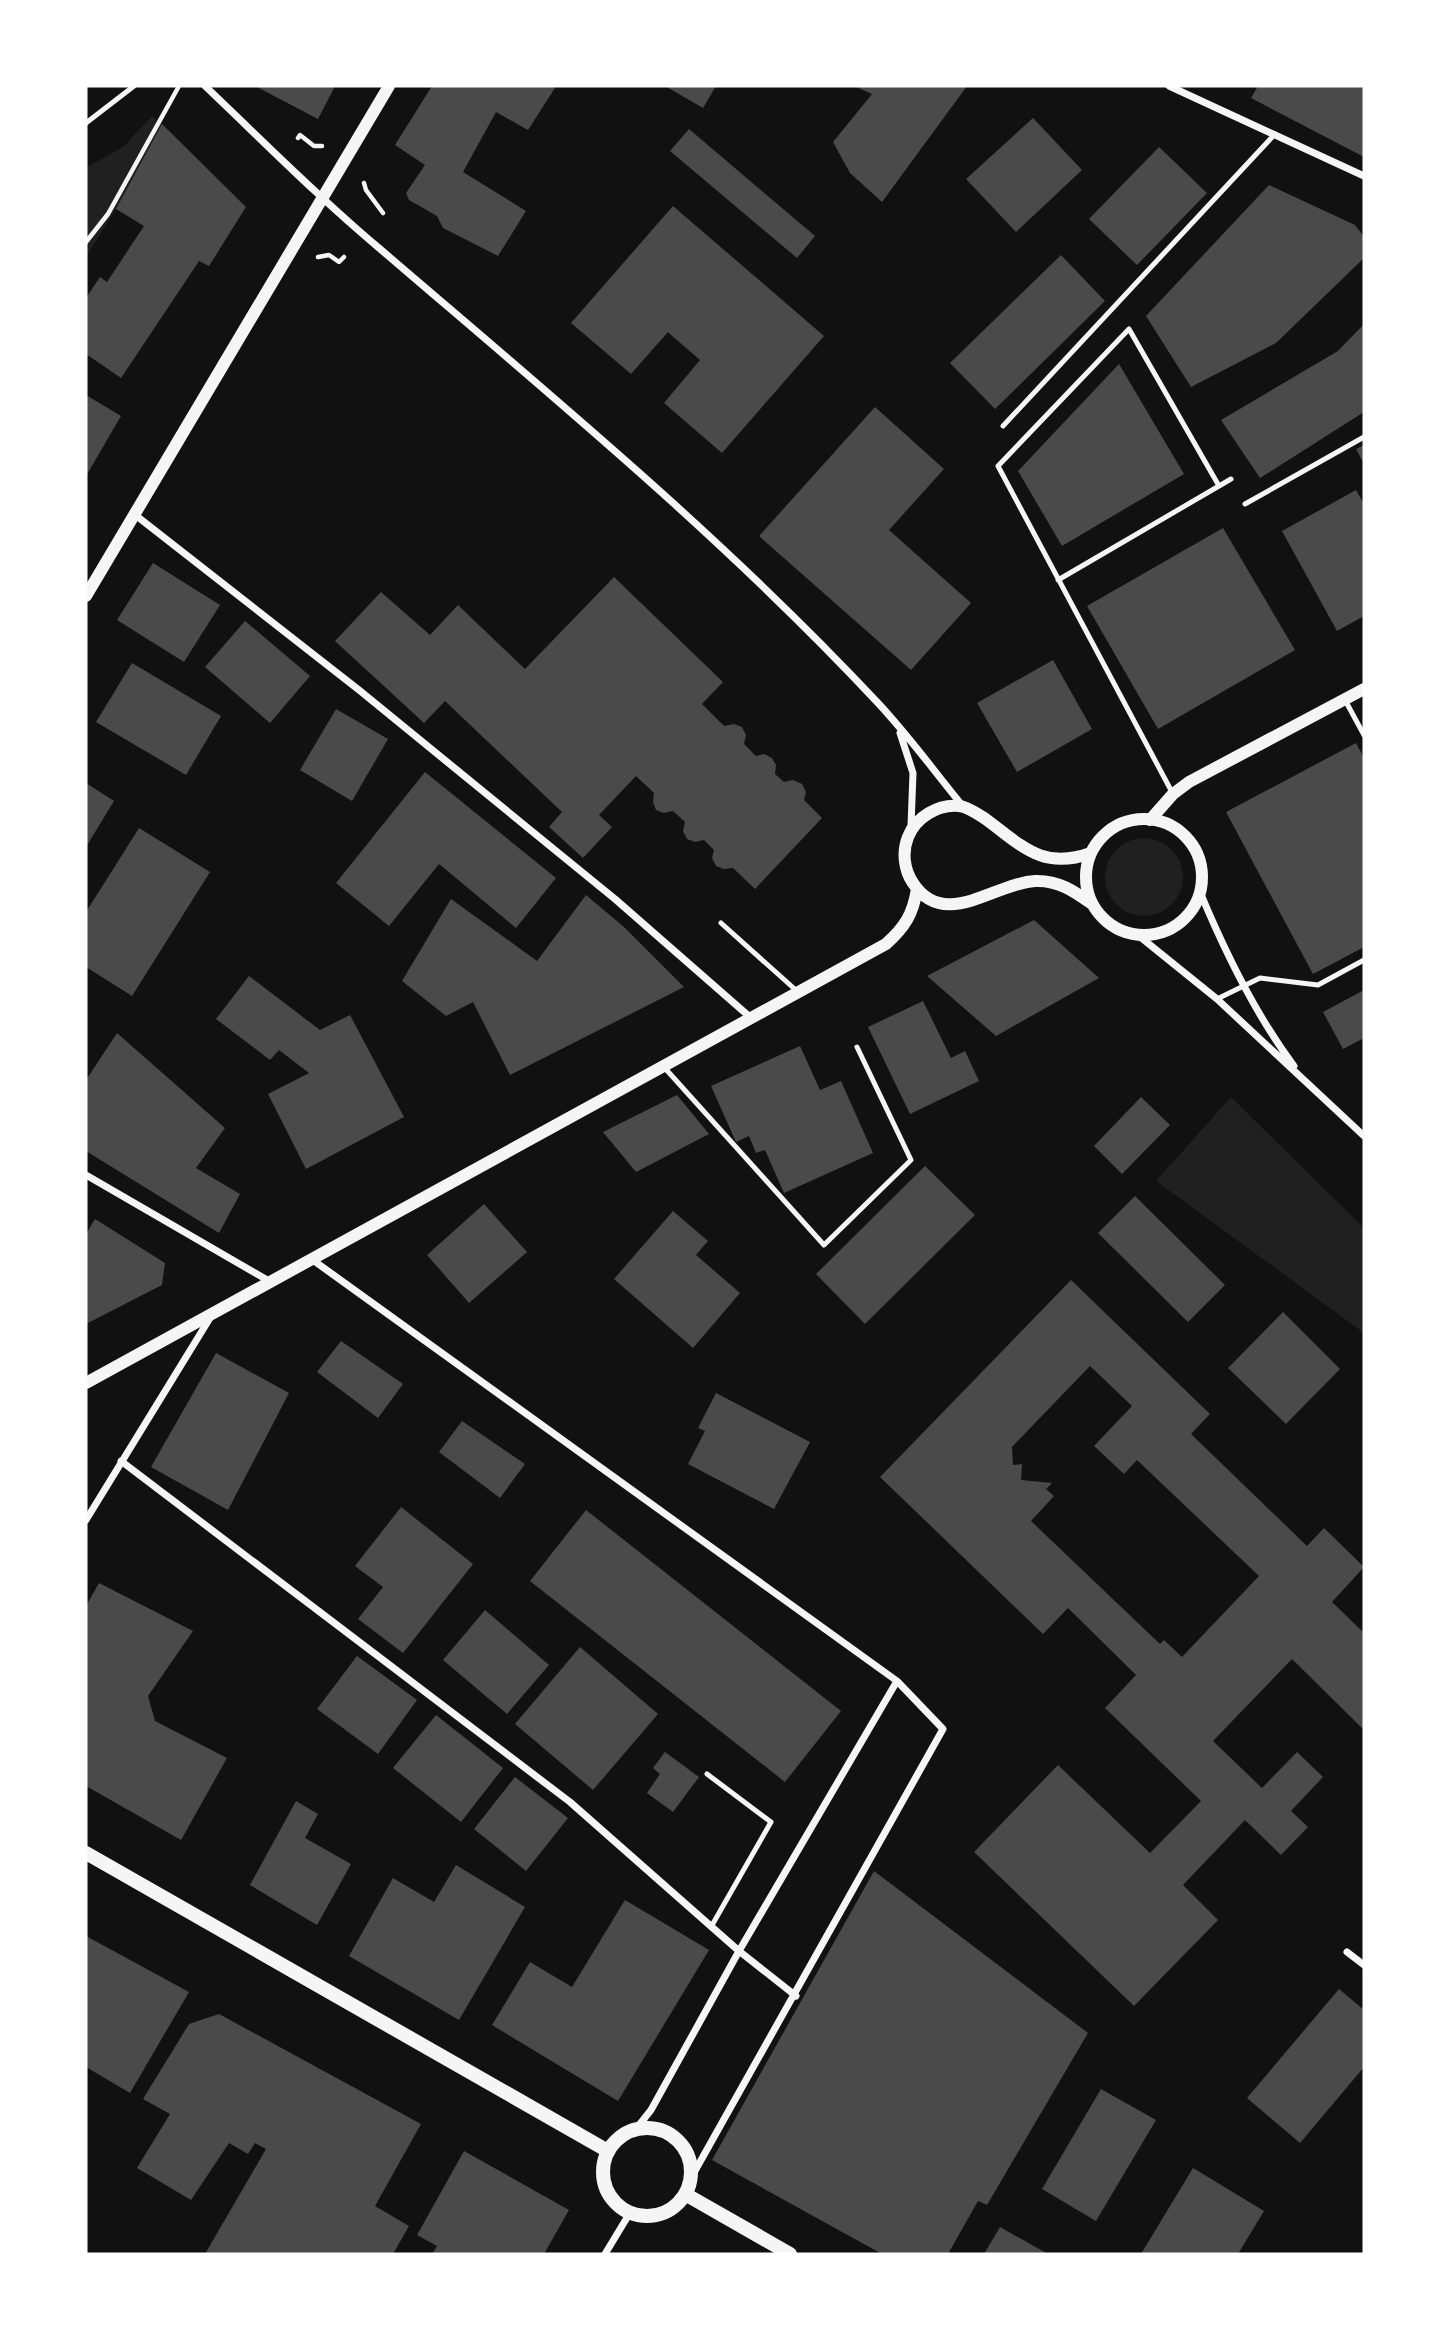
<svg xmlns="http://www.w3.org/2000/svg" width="1450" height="2340" font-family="'Fira Sans',sans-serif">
<rect width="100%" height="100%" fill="#111"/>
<path fill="#202020" d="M152 116 162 124 116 209 86 257V168L124 146Z
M1105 877a39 39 0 1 1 78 0a39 39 0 1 1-78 0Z
M1231 1097 1364 1228V1333L1156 1181Z"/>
<path fill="#4a4a4a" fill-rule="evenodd" d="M255 86H335L318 119Z
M432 86H551L555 88 528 130 496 112 463 172 526 211 498 256 443 228 437 216 409 200 406 193 425 165 395 145Z
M665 86H716L703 108Z
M854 86H967L882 202 850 173 833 142 872 94Z
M1258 86H1364V157L1251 98Z
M1033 118 1082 170 1016 232 966 179Z
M162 124 246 207 209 266 199 261 121 378 86 354V298L100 277 107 282 144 226 116 209Z
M689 129 815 236 797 258 670 151Z
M1159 147 1207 193 1137 265 1089 219Z
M1269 185 1355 225 1364 237V258L1276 343 1191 387 1146 316Z
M673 206 824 336 722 453 664 403 700 360 670 334 668 332 631 374 571 323Z
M1061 255 1105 301 995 409 950 363Z
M1364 324V412L1260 478 1221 420 1338 351Z
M1119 364 1184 474 1062 546 1018 471Z
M86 395 121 416 86 476Z
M875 407 944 469 889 530 971 603 911 670 759 536Z
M1364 445V464L1356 449Z
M1356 490 1364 504V616L1337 631 1282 531Z
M1223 528 1295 650 1158 729 1087 606Z
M153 563 220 605 184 662 117 620Z
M614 577 723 682 702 704 724 726 734 724 742 727 746 735 744 744 756 756 764 754 772 758 776 765 775 774 784 782 793 780 802 784 806 792 804 800 822 818 755 889 733 868 724 869 716 866 712 858 714 850 704 840 695 842 687 839 683 831 685 822 673 811 664 813 656 810 653 802 654 793 636 776 599 815 612 827 583 858 549 827 562 812 445 701 424 723 335 641 381 592 430 635 458 605 525 669Z
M245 621 310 676 270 723 205 667Z
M1053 660 1092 729 1017 772 977 703Z
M132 663 221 716 186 775 96 722Z
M336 709 388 739 352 801 300 770Z
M1356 743 1364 758V947L1313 974 1226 812Z
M425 772 556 878 516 928 439 864 389 926 336 883Z
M86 783 114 801 86 847Z
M139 828 210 872 132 996 86 967V912Z
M586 895 624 927 684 987 510 1075 473 1002 446 1016 402 981 451 899 537 961Z
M1034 920 1099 978 996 1036 927 976Z
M249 976 320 1030 350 1015 404 1117 306 1169 268 1094 309 1073 279 1050 270 1060 216 1019Z
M1364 990V1038L1343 1049 1323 1012Z
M923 1001 951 1058 965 1051 979 1081 910 1114 868 1027Z
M117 1033 225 1128 196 1168 240 1194 219 1233 86 1151V1080Z
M800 1046 820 1090 841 1081 873 1153 784 1193 765 1150 756 1153 749 1136 736 1142 711 1086Z
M677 1095 709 1134 636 1172 603 1132Z
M1141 1097 1170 1125 1122 1174 1094 1146Z
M925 1166 975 1215 865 1324 816 1274Z
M1135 1196 1225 1285 1188 1322 1098 1233Z
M484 1204 527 1252 469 1303 427 1255Z
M673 1211 708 1241 696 1255 740 1293 693 1348 614 1279Z
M95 1219 165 1263 162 1285 86 1324V1234Z
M1071 1280 1210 1414 1191 1434 1307 1546 1324 1528 1364 1567 1332 1602 1364 1633V1730L1292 1659 1213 1741 1262 1788 1297 1752 1323 1777 1291 1811 1308 1827 1281 1855 1245 1820 1183 1885 1218 1920 1134 2006 974 1852 1058 1765 1150 1853 1201 1801 1105 1708 1136 1675 1068 1608 1043 1634 880 1477ZM1090 1366 1132 1406 1094 1446 1124 1474 1137 1460 1259 1576 1182 1657 1164 1640 1160 1644 1031 1521 1054 1496 1046 1489 1052 1483 1021 1480 1022 1464 1013 1465 1012 1447Z
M1283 1312 1340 1369 1286 1424 1228 1368Z
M341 1341 403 1384 378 1418 317 1372Z
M216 1353 289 1393 228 1510 151 1467Z
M716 1393 810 1442 774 1509 688 1464 705 1431 698 1428Z
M462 1421 525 1464 500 1498 439 1452Z
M401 1507 473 1564 403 1653 358 1619 383 1587 355 1566Z
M586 1510 841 1711 785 1782 530 1581Z
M99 1583 193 1631 148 1696 155 1721 227 1758 181 1840 86 1786V1606Z
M485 1610 549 1665 507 1714 443 1660Z
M580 1647 658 1714 593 1790 515 1724Z
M357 1656 417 1700 378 1754 317 1709Z
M436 1715 503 1768 461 1822 393 1768Z
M665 1752 699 1777 673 1812 647 1793 660 1774 653 1768Z
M515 1777 568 1818 526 1871 474 1829Z
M296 1801 318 1814 305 1838 351 1864 317 1925 250 1885Z
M456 1865 525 1907 459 2020 349 1956 393 1878 434 1902Z
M874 1871 1088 2033 987 2205 978 2201 948 2254H882L712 2160Z
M625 1900 709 1950 618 2101 492 2025 530 1962 572 1987Z
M86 1936 189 1992 130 2093 86 2067Z
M1339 1989 1364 2010V2067L1300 2143 1247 2098Z
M219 2014 421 2124 375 2206 409 2226 393 2254H205L266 2149 255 2143 248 2154 229 2143 191 2200 137 2168 170 2114 143 2099 189 2024Z
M1101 2089 1156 2120 1096 2221 1042 2189Z
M464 2151 569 2210 544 2254H432L437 2246 417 2235Z
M1193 2168 1264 2211 1238 2254H1141Z
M1000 2227 1048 2254H984Z"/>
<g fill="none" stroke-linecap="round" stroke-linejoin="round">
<path stroke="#f5f5f5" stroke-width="4.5" d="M298 138 300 135 314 146H322
M364 183 366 190 383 213
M86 242 108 214 179 86
M318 257 329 255 339 262 344 257"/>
<path stroke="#f5f5f5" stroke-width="5" d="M86 123 134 86
M1003 426 1275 134
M1245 504 1364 437
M1058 580 1231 479
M1345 700 1364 735
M1173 794 998 466 1129 329 1219 486
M721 923 798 992
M1217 999 1260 978 1318 985 1364 960
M663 1066 824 1245 911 1160 857 1047
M707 1774 771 1822 711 1927"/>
<path stroke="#f5f5f5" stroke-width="7" d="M205 86C262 140 318 197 379 248 549 394 724 538 878 703 908 735 934 771 962 805
M1169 86 1364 176
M134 514 359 690 615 899 751 1018
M900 733 913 773 911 826
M1200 892C1225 952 1255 1014 1294 1066
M1139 936 1217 999 1364 1136
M86 1175 269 1281
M310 1258 897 1681 943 1729 691 2178
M121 1461 570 1802 739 1951 796 1996
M86 1520 210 1318
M1347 1952 1364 1965
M636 2129 651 2110 739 1951 897 1681
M605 2254 628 2216 634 2215"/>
<path stroke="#f5f5f5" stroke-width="12" d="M86 596 389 86
M1086 877a58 58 0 1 1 116 0a58 58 0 1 1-116 0Z
M1150 820 1173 794 1189 782 1364 689
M1091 853C1044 870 1024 848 987 820 979 815 969 807 959 806 938 804 916 817 908 837 902 852 904 870 913 883 944 931 995 883 1035 881 1058 880 1074 891 1092 904
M86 1383 886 944C905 927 913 914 917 889"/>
<path stroke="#f5f5f5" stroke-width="14" d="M86 1853 608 2151
M603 2172a44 44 0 1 1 88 0a44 44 0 1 1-88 0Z
M685 2194 790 2254"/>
</g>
<rect width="1450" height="2340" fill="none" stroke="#ffffff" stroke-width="175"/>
</svg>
